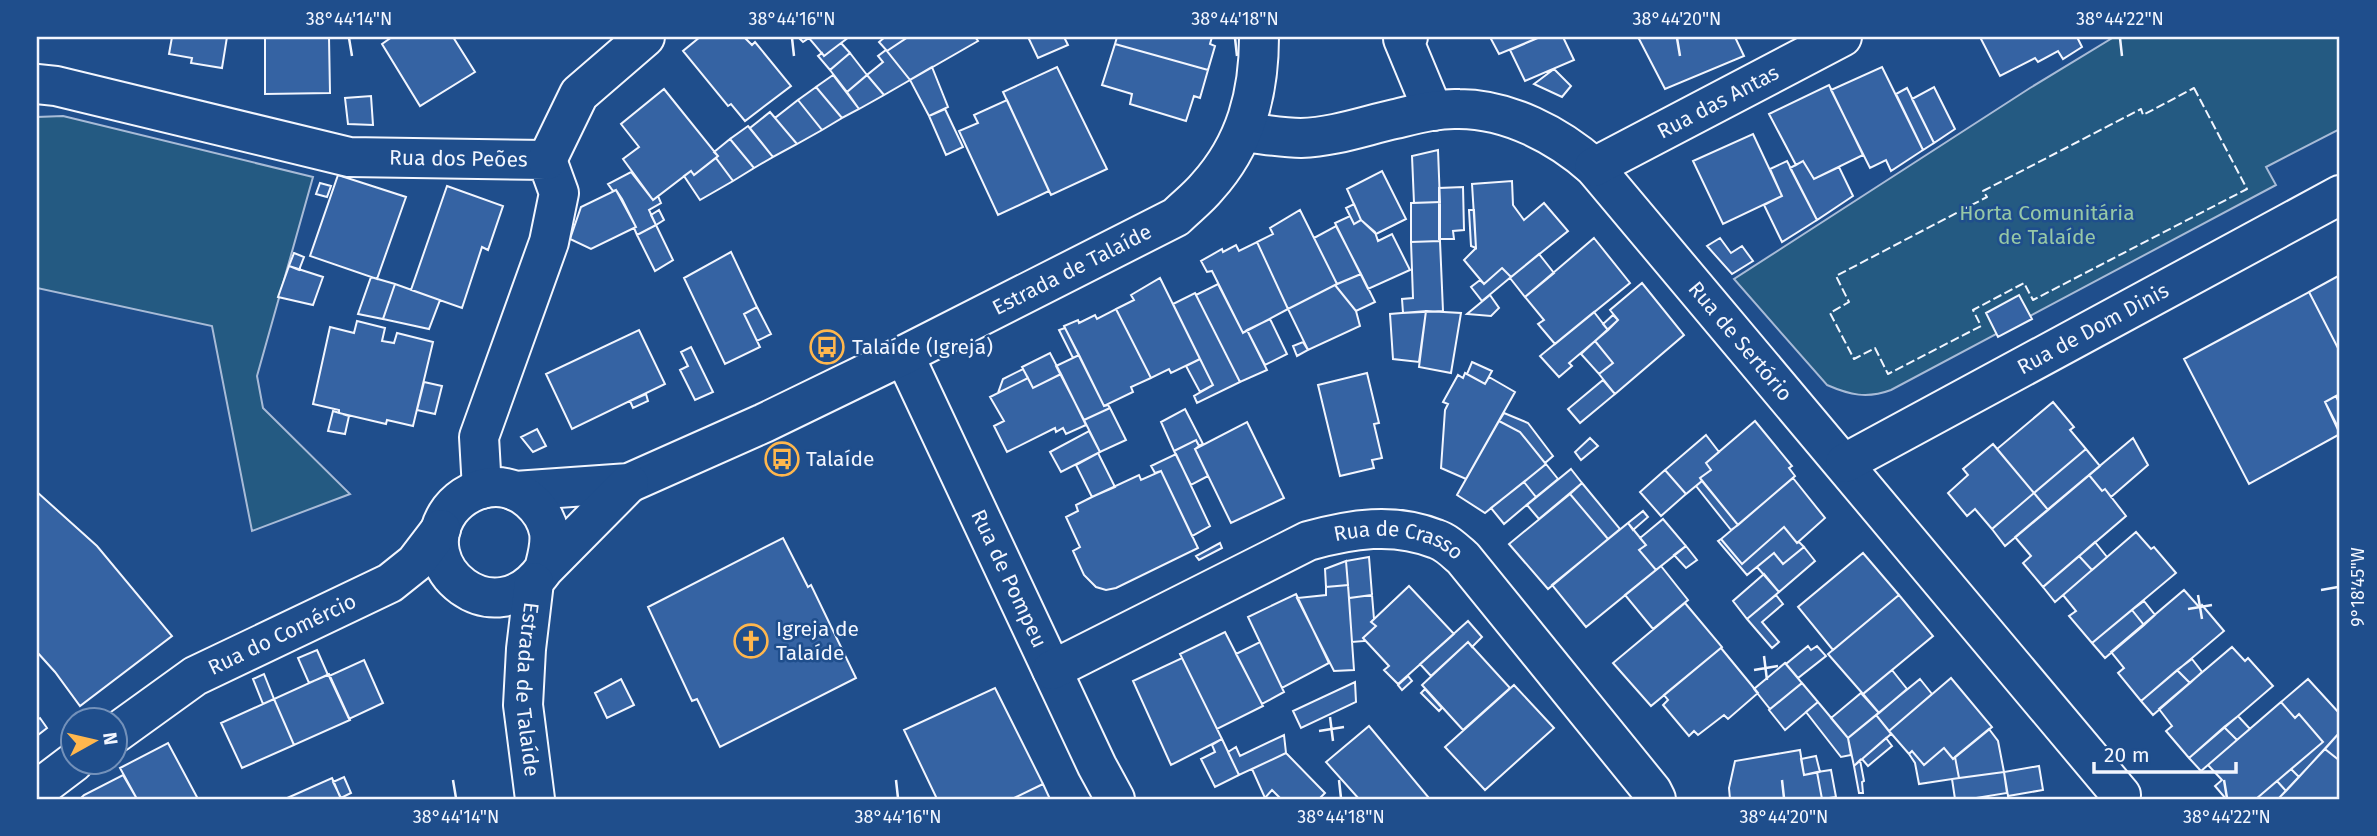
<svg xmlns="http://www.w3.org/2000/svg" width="2377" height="836" font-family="'Fira Sans',sans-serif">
<rect width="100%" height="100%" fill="#1f4e8c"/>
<path fill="#245a82" stroke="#a8bbd7" stroke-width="2" d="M2114 37H2340V129L2266 167 2276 185 1891 390C1867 399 1850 395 1827 385L1734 279 2030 88Z
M63 116 313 177 257 376 263 408 350 494 252 531 212 326 37 288V117Z"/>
<path fill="#3563a3" stroke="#f2f6ff" stroke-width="2" d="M172 37H227L222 68 191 63 192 58 169 54Z
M265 37H329L330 93 265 94Z
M392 37H453L475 72 420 106 382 44Z
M700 37H744L752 45 755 42 791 86 745 121 731 104 728 106 683 51Z
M798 37H849L824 56 809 38 803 42Z
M885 37H908L887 51 879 42Z
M908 37H975L978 41 910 80 887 51Z
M1028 37H1064L1068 45 1038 58Z
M1117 37H1212L1210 44 1215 46 1208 70 1115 44Z
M1490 37H1540L1499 54Z
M1540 37H1563L1574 60 1525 81 1510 50Z
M1638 37H1735L1744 56 1665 89Z
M1980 37H2077L2082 47 2063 59 2058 51 2038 62 2035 58 2000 76Z
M841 43 850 53 830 70 818 56 822 53 824 56Z
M1115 44 1208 70 1200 98 1194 96 1186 121 1130 104 1132 94 1102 85Z
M886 50 910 80 884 95 867 75 883 62 878 56Z
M850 53 867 75 847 92 830 70Z
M932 67 948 107 929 116 910 80Z
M1057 67 1107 169 1051 195 1003 92Z
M1882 67 1923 150 1891 171 1886 160 1870 168 1831 90Z
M1554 69 1571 86 1562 97 1534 84Z
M833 75 859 109 842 118 816 87Z
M867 75 884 95 859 109 847 92Z
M1829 85 1863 155 1814 179 1803 161 1796 165 1769 114Z
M816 87 842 118 822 130 798 100Z
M1934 87 1955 129 1934 143 1912 99Z
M1907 88 1934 143 1923 150 1896 94Z
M664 89 718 156 694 175 691 171 653 200 623 159 639 147 621 124Z
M371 96 373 125 348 124 345 98Z
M798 100 822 130 797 144 775 118Z
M1007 100 1049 191 998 215 959 131 978 123 974 115Z
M945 109 963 147 946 155 929 116Z
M770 112 797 144 773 157 750 128Z
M748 126 773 157 754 168 730 139Z
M1753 134 1782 196 1723 224 1693 161Z
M730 139 754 168 733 181 716 158 718 156 714 152Z
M1438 150 1440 202 1414 203 1412 156Z
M716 158 733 181 700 200 684 176 691 171 694 175Z
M1787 161 1817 220 1782 242 1764 205 1782 196 1770 169Z
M1803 161 1814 179 1839 167 1853 196 1817 220 1790 168Z
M1382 171 1406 219 1376 234 1361 220 1347 189Z
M631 172 653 200 658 196 661 203 649 210 656 225 637 235 634 228 636 227 622 199 616 190 613 191 608 184Z
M338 175 406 197 377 279 310 256Z
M1512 181 1513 205 1524 220 1544 203 1568 231 1511 277 1502 268 1484 284 1464 260 1476 248 1472 184Z
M320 183 331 186 327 197 316 194Z
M447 186 503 206 488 250 482 247 462 308 411 290Z
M1463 187 1464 230 1453 231 1454 239H1439V188Z
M616 190 636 227 591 249 570 239 581 207Z
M1440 202V241L1411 242V203Z
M1354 204 1361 220 1354 224 1346 208Z
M659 210 664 220 656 225 651 215Z
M1300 210 1337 284 1288 309 1257 242 1273 234 1270 228Z
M1469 210H1474L1476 248 1471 246Z
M1350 216 1354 224 1361 220 1375 232 1378 241 1392 234 1410 270 1368 289 1335 223Z
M656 225 673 260 655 271 637 235Z
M1336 226 1361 274 1337 284 1314 238Z
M1594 238 1630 283 1555 344 1538 324 1544 320 1525 297Z
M1720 238 1731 253 1742 246 1753 261 1732 274 1707 246Z
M1440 241 1443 311 1403 313 1402 299 1413 298 1411 242Z
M1257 242 1288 309 1243 333 1212 271 1207 272 1201 261 1222 249 1223 252 1236 245 1239 251Z
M731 252 757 307 744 314 760 347 725 364 684 278Z
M294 253 304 257 299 270 289 266Z
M1539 254 1554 273 1525 297 1510 278Z
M289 266 323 277 313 305 278 297Z
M1502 268 1511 277 1482 301 1471 287 1480 280 1484 284Z
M1361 274 1375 302 1356 311 1335 285Z
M2340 275V352L2309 292Z
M371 277 395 284 383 319 358 314Z
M1160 278 1200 359 1171 373 1169 369 1151 378 1116 309 1134 300 1131 295Z
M1642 283 1684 335 1615 394 1599 374 1613 363 1595 341 1618 320 1610 310Z
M395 284 440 300 429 329 383 319Z
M1218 284 1243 333 1247 330 1267 370 1240 382 1196 295Z
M1335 285 1356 311 1360 326 1308 350 1288 309Z
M2309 292 2340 352V394L2325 402 2340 434 2249 484 2184 359Z
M1195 293 1240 382 1197 403 1194 396 1213 385 1173 304Z
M1490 295 1499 308 1491 316 1467 314Z
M2019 295 2032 319 1998 337 1986 313Z
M757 307 771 334 757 341 744 314Z
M1116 309 1151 378 1131 387 1133 392 1104 406 1064 326 1078 320 1079 323 1095 315 1097 319Z
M1426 311 1419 362 1393 359 1390 314Z
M1426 311 1461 313 1451 373 1419 367Z
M1594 312 1608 330 1569 363 1572 366 1559 377 1540 356Z
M1613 315 1618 320 1608 330 1603 324Z
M1270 319 1287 354 1265 365 1247 330Z
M357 321 385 328 382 341 394 343 397 333 433 342 413 426 387 420 386 424 339 413V410L313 404 330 327 354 333Z
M1065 328 1079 355 1073 358 1059 330Z
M639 330 665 384 572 429 546 374Z
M1595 341 1613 363 1599 374 1581 354Z
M1303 342 1308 350 1297 356 1293 346Z
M691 347 713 392 695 400 680 370 688 366 681 352Z
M1050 353 1061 374 1033 388 1022 367Z
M1079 355 1104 406 1108 405 1110 408 1084 420 1056 366Z
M1200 359 1213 385 1200 392 1186 366Z
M1472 362 1492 371 1485 384 1467 374Z
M1023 369 1028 378 998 393 1003 379Z
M1367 373 1379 423 1374 424 1382 458 1372 460 1374 468 1340 476 1318 385Z
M1465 373 1485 384 1489 377 1515 392 1466 479 1441 468 1445 410 1448 404 1443 402 1458 375 1463 378Z
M1061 374 1086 425 1066 434 1063 428 1056 432 1055 428 1007 452 994 426 1004 421 990 397 1028 378 1033 388Z
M1603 380 1615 394 1580 423 1568 409Z
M424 382 442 386 435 414 417 410Z
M646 394 648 401 633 408 630 401Z
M2336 396 2340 405V431L2325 402Z
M2053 402 2074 427 2070 430 2086 449 2034 493 1997 449Z
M1110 408 1126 440 1100 452 1084 420Z
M1185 409 1203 444 1199 446 1196 440 1174 451 1161 422Z
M333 411 349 416 345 434 328 431Z
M1504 413 1528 423 1553 456 1545 463 1520 432 1499 421Z
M1499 421 1520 432 1546 464 1485 513 1457 495Z
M1755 421 1792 466 1789 468 1795 476 1738 525 1700 478 1711 470 1706 463Z
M1247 422 1284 498 1231 523 1195 449Z
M537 429 546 446 533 452 521 437Z
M1089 431 1100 452 1061 472 1050 452Z
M1706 435 1719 452 1706 463 1711 470 1700 478 1702 481 1686 494 1665 470Z
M1590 438 1598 446 1581 460 1575 452Z
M2133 438 2148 465 2111 497 2105 489 2102 491 2089 475Z
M1196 440 1199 446 1195 449 1208 476 1191 485 1174 451Z
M1993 444 2034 493 1992 529 1975 509 1967 516 1948 493 1968 475 1963 469Z
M2086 449 2100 466 2048 510 2034 493Z
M1098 453 1115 487 1092 497 1076 465Z
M1176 454 1210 526 1192 536 1161 471 1155 473 1151 466Z
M1546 464 1558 479 1536 497 1524 482Z
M1571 469 1582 483 1539 519 1527 505Z
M1665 470 1686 494 1661 516 1640 492Z
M1161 471 1198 548 1116 588 1106 590 1096 587 1084 575 1073 551 1080 547 1066 517 1078 511 1076 505 1092 497 1139 475 1141 480Z
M2089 475 2102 491 2105 489 2126 516 2043 587 2023 563 2031 556 2015 537Z
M1793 478 1825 518 1797 543 1784 527 1742 564 1721 539Z
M1702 481 1738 525 1731 530 1696 486Z
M1524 482 1536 497 1504 524 1491 508Z
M1582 483 1620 529 1608 539 1570 494Z
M37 492 97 546 172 636 80 706 55 672 37 652Z
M2034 493 2048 510 2005 546 1992 529Z
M1570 494 1608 539 1548 589 1509 544Z
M1643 511 1648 517 1633 530 1628 523Z
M1663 519 1686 546 1656 570 1639 550 1646 545 1640 538Z
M1628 523 1646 545 1639 550 1656 570 1586 627 1552 585Z
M1784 527 1797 543 1799 542 1804 547 1783 564 1774 553 1747 575 1718 541 1721 539 1742 564Z
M2136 532 2151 549 2154 547 2176 573 2092 643 2069 616 2076 611 2063 595Z
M783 538 808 587 811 585 856 678 720 747 697 699 692 701 648 607Z
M2095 542 2107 557 2092 570 2079 556Z
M1220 543 1222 548 1199 560 1196 556Z
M1686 546 1697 560 1686 568 1674 555Z
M1804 547 1815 561 1779 592 1757 567 1774 553 1783 564Z
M1863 553 1899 595 1833 650 1798 607Z
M2079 556 2092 570 2055 602 2043 587Z
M1369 557 1372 595 1349 598 1346 561Z
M1346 561 1348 585 1326 587 1325 569Z
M1661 566 1688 600 1653 629 1625 595Z
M1764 574 1779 592 1747 619 1733 601Z
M1348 585 1354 670 1334 671 1297 598 1326 595V587Z
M1409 586 1454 634 1398 684 1384 670 1389 666 1363 638 1376 626 1371 622Z
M2184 590 2200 608 2202 605 2224 631 2141 701 2118 673 2124 668 2111 652Z
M1296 594 1329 663 1282 688 1248 617Z
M1372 595 1374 619 1371 622 1376 626 1363 638 1365 641 1352 642 1349 598Z
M1776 595 1783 604 1762 622 1779 642 1772 648 1747 619Z
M1899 595 1933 636 1863 694 1828 654Z
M2144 601 2155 615 2144 625 2132 610Z
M1685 603 1722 647 1651 706 1613 663Z
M2132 610 2144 625 2105 658 2092 643Z
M1468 621 1482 637 1472 647 1468 642 1431 676 1420 664Z
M1225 632 1263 706 1217 729 1180 654Z
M1260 642 1284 692 1262 704 1236 654Z
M1468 642 1510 688 1463 730 1422 685Z
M1808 646 1811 650 1817 646 1826 656 1798 678 1786 664Z
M2232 647 2245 661 2248 658 2273 686 2189 758 2166 731 2172 726 2159 709Z
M1721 648 1758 693 1728 719 1724 715 1698 735 1694 731 1689 736 1663 705 1668 700 1664 695Z
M317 650 328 675 309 683 298 658Z
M1182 658 1222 739 1171 765 1133 681Z
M2192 659 2202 672 2190 683 2177 670Z
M364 660 383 703 349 719 329 676Z
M1785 663 1802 683 1770 709 1754 689Z
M1892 670 1907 689 1879 713 1863 694Z
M2177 670 2190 683 2153 715 2141 701Z
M264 674 274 699 263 704 253 679Z
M329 674 350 720 294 745 274 699Z
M1408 676 1412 681 1402 690 1398 685Z
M1951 678 1992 727 1953 759 1944 748 1924 765 1912 751 1909 754 1889 731Z
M621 679 634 705 607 718 595 693Z
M1920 679 1932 694 1889 731 1876 715Z
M2308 679 2340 714V732L2299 777 2291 769 2323 742 2299 714 2295 718 2281 702Z
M1355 682 1356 702 1301 728 1293 711Z
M1802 683 1818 702 1785 730 1769 710Z
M1514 685 1554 728 1485 790 1445 747Z
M995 688 1043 784 1012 799H937L904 730Z
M1425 689 1442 708 1439 711 1421 693Z
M1861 693 1879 713 1848 738 1831 718Z
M274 699 294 745 242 768 221 723Z
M1818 702 1848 738 1851 755 1841 757 1806 712Z
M2281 702 2295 718 2299 714 2323 742 2256 799H2226L2215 786 2222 780 2208 765Z
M1876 715 1891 734 1854 766 1848 738Z
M2238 716 2250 729 2237 740 2224 727Z
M40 718 47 728 38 735 37 720Z
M1369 726 1429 798 1359 799 1326 762Z
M2224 727 2237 740 2201 771 2189 758Z
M1989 729 1998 741 2004 772 1959 778 1955 757Z
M2340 732V761L2325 749Z
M1284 735 1286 753 1239 775 1228 752 1236 747 1240 756Z
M1886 738 1892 746 1868 766 1862 759Z
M1222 739 1239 775 1215 787 1201 759 1215 752 1212 745Z
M168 743 198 799H137L120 768Z
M1944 748 1953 759 1955 757 1959 778 1919 784 1915 763 1909 754 1912 751 1924 765Z
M2325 749 2340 761V799H2278Z
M1800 750 1804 775 1817 772 1822 799H1730L1729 788 1735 761Z
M1286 753 1325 793 1319 799H1281L1272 790 1265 798 1252 769Z
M1816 756 1820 772 1804 775 1801 759Z
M1860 760 1864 781 1862 782 1863 793H1859L1854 766Z
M2039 766 2043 790 2008 796 2004 772Z
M2291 769 2299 777 2286 791 2277 781Z
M1831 770 1836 797 1822 799 1817 772Z
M2004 772 2007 793 1970 799H1955L1952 779Z
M123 775 137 799H83L82 797 84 795Z
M344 777 351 793 341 798 333 782Z
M332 778 341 799H285Z
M2277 781 2286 791 2278 799H2256Z
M1043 784 1050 799H1012Z"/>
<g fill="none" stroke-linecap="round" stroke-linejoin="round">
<defs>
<g id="minor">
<path d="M1408 37 1403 39 1433 111"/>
<path id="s1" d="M37 84 56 86 349 157 547 160 559 193 549 242 479 437 482 489"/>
<path id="s2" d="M1243 132C1262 134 1282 138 1301 138 1334 137 1364 126 1395 119 1416 114 1438 108 1459 109 1508 109 1558 135 1594 167L2121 795 2118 799"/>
<path d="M547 160 579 94 645 37"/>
<path id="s3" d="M1594 167 1842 37"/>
<path id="s4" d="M904 355 1097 766 1115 799"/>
<path id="s5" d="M1845 463 2340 195"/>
<path id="s6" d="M515 491 629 483 764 423 904 355 1176 217C1186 207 1198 198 1207 187 1246 144 1259 93 1259 37"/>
<path d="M544 569C547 557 551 545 549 532 544 508 521 487 496 487 478 487 461 496 450 510 408 567 495 638 544 569L629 483"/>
<path id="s7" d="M534 582 526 649 523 705 535 799"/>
<path id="s8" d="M1052 670 1308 541C1351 529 1394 522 1436 539 1446 542 1455 551 1463 558L1652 791 1656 799"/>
<path id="s9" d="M116 733 195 676 390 583 415 563 441 529"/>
<path d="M37 790 74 762"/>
</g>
</defs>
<use href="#minor" stroke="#f2f6ff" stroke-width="42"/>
<use href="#minor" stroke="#1f4e8c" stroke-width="38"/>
<path stroke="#f2f6ff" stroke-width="2" stroke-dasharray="9 3.5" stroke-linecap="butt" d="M2194 88 2247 189 2033 300 2024 283 1973 310 1981 326 1888 374 1875 348 1854 359 1830 313 1849 302 1836 276 1987 197 1983 191 2141 109 2143 115Z"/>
</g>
<path fill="none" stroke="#f2f6ff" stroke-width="2.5" d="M349 38 352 56M792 38 794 56M1235 38 1237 56M1677 38 1680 56M2120 38 2122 56M2321 590 2338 587M2198 595 2202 619M2188 609 2212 605M1764 656 1767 680M1754 670 1778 666M1330 717 1333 741M1319 731 1344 727M453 780 456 798M896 780 898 798M1339 780 1341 798M1782 780 1784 798M2224 780 2227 798"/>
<defs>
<symbol id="bus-ring" viewBox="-11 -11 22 22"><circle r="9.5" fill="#1f4e8c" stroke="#ffb74d" stroke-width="1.5"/><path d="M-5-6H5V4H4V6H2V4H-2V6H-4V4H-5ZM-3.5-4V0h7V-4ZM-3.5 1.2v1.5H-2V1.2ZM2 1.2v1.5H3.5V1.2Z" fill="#ffb74d"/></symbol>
<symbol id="church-ring" viewBox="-11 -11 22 22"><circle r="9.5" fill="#1f4e8c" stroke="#ffb74d" stroke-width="1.5"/><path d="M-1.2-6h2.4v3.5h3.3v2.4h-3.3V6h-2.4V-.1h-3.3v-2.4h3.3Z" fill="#ffb74d"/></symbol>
</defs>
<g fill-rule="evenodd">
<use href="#bus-ring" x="808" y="328" width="38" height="38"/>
<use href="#bus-ring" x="763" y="440" width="38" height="38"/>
<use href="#church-ring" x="732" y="622" width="38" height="38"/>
</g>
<g text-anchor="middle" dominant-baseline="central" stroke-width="5" stroke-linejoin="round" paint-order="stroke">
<g font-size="21" fill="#f2f6ff" stroke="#1f4e8c">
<text stroke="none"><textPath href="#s3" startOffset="140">Rua das Antas</textPath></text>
<text stroke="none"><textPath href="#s1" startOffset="430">Rua dos Peões</textPath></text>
<text stroke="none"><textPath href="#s6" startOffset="606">Estrada de Talaíde</textPath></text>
<text stroke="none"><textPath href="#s5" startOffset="282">Rua de Dom Dinis</textPath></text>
<text stroke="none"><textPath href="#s2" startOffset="597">Rua de Sertório</textPath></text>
<text stroke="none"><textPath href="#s8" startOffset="380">Rua de Crasso</textPath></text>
<text stroke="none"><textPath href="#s4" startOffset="247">Rua de Pompeu</textPath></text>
<text stroke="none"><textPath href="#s9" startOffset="194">Rua do Comércio</textPath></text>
<text stroke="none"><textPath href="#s7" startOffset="108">Estrada de Talaíde</textPath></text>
</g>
<g font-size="21" fill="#97c8a6" stroke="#1f4e8c">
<text x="2047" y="213">Horta Comunitária<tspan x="2047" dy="24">de Talaíde</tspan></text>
</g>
<g font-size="21" fill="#f2f6ff" stroke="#1f4e8c" text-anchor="start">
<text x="852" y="347">Talaíde (Igreja)</text>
<text x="806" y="459">Talaíde</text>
<text x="776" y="629">Igreja de<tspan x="776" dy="24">Talaíde</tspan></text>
</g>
</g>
<rect width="2377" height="836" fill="none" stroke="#1f4e8c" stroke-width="77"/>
<g transform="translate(94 741) rotate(82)"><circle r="33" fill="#1f4e8c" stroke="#7391ba" stroke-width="2"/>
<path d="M0-5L12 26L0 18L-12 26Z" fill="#ffb74d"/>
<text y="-10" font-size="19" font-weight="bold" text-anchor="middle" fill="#f2f6ff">N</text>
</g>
<path d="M2094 762v10h142v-10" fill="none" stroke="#f2f6ff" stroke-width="3.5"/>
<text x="2104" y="762" font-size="21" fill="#f2f6ff" stroke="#1f4e8c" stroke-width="5" paint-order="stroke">20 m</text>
<rect x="38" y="38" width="2300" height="760" fill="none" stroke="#f2f6ff" stroke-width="2.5"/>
<g font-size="18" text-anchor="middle" fill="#f2f6ff">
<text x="349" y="25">38°44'14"N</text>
<text x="792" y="25">38°44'16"N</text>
<text x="1235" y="25">38°44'18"N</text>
<text x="1677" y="25">38°44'20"N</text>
<text x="2120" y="25">38°44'22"N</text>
<text transform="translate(2358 587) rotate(-90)" y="6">9°18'45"W</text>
<text x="456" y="823">38°44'14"N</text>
<text x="898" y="823">38°44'16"N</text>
<text x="1341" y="823">38°44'18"N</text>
<text x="1784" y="823">38°44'20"N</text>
<text x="2227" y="823">38°44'22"N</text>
</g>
</svg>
